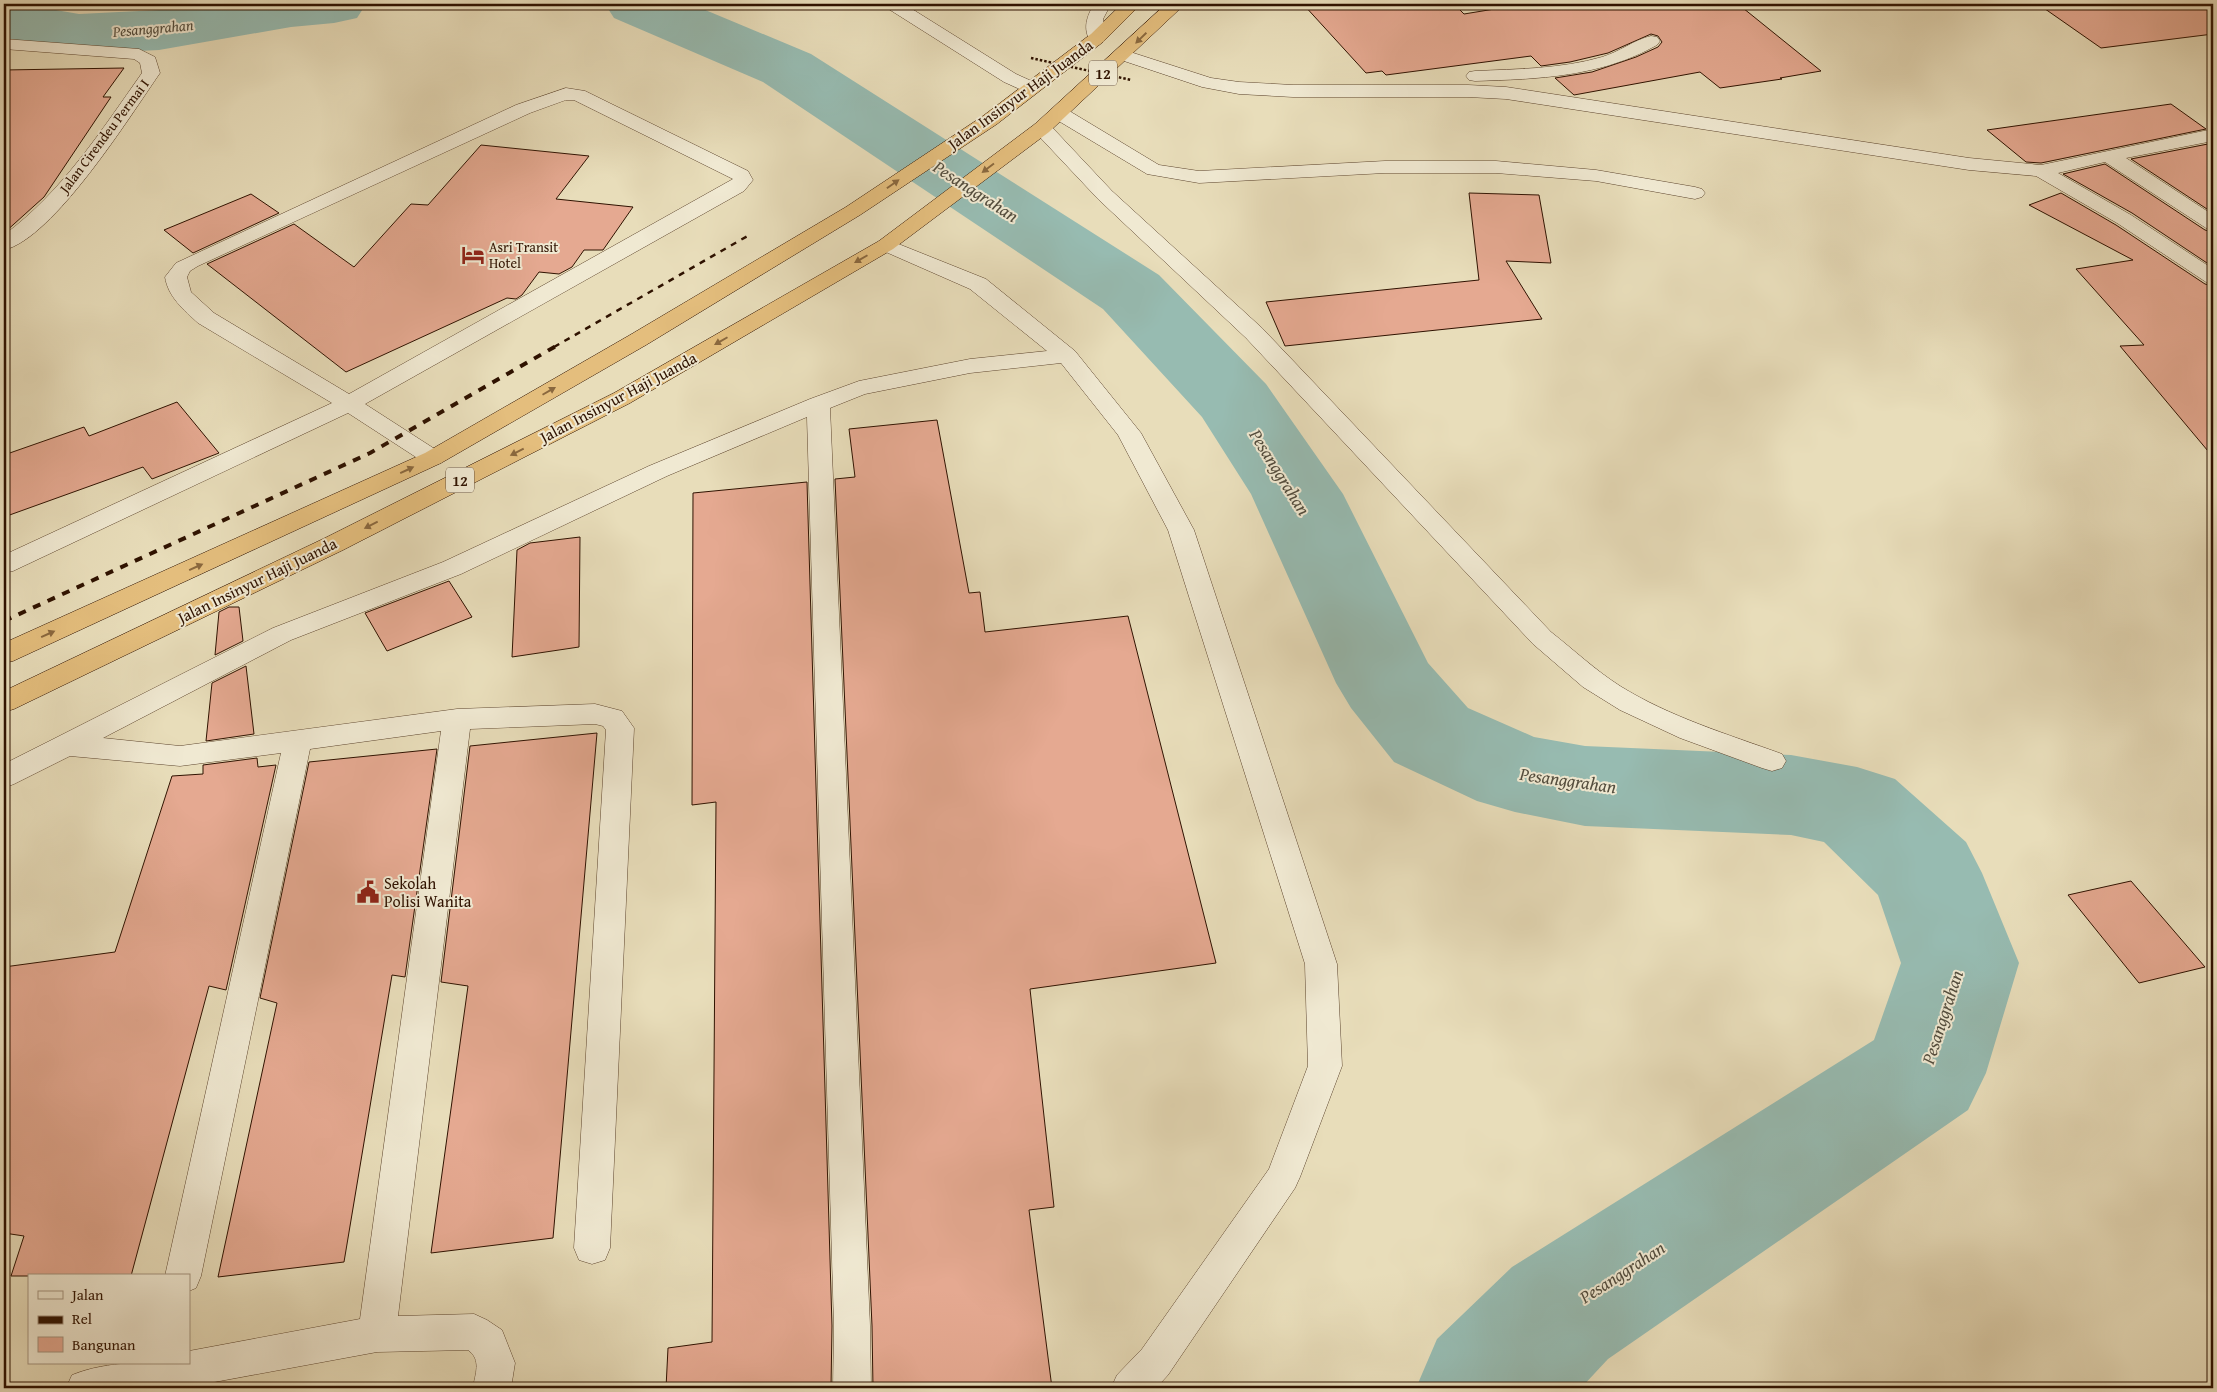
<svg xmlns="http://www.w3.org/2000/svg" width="2217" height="1392" font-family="'Gentium Book Plus',serif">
<rect width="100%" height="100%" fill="#e8ddba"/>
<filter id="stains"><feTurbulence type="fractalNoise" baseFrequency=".004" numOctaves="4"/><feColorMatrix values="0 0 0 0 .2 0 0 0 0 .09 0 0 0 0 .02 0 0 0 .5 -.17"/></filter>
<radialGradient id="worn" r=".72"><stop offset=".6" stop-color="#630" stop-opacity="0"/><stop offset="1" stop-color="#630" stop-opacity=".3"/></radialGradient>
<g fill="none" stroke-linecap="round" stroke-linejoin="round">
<path fill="#97bbb1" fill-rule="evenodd" d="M4 4H45L50 9 79 14 159 10 200 4H366L357 18 334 23 291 27 159 50 79 54 5 38Z
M605 4H691L811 54 1159 275 1266 384 1343 494 1428 663 1468 708 1534 737 1585 746 1791 755 1857 767 1895 779 1966 842 1982 873 2019 963 1986 1073 1968 1110 1608 1359 1581 1388H1416L1437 1339 1512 1267 1874 1040 1901 963 1878 895 1824 842 1791 835 1585 826 1515 812 1477 801 1394 762 1351 708 1336 683 1251 494 1202 417 1103 309 763 82 614 18Z"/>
</g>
<path fill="#e5a991" stroke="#2f1200" d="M1303 4H1454L1464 14 1525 4H1738L1821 71 1780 78 1782 79 1720 88 1700 72 1574 95 1555 78 1592 72 1636 57 1658 47 1662 42 1658 36 1651 34 1608 53 1570 62 1541 66 1531 56 1386 75 1382 71 1366 73Z
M2038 4H2213V34L2101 48Z
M124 68 103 97H111L44 197 4 233V70Z
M2171 104 2206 129 2041 163 2026 162 1987 130Z
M2213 143V213L2131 159Z
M481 145 589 156 556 199 633 207 603 250H584L572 267 559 274 539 272 522 295 516 299 507 298 346 372 207 264 294 224 354 267 411 204 428 205Z
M2105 164 2205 230 2213 232V267L2132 213 2063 174Z
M1469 193 1539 195 1551 263 1506 261 1542 319 1285 346 1266 302 1479 280Z
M2061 193 2116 225 2205 284 2213 286V457L2120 346 2144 345 2076 269 2133 260 2029 205Z
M251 194 279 213 193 253 164 230Z
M177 402 219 453 152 479 143 467 4 517V455L84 427 89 436Z
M937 420 969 593 980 592 985 632 1128 616 1216 963 1030 989 1054 1207 1029 1210 1052 1388H873L872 1326 835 479 855 477 849 429Z
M807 482 832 1326 831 1388H666L668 1348 712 1342 716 802 692 805 693 493Z
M580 537 579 647 512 657 517 550 530 543Z
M449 581 472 617 387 651 365 613Z
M229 607H239L243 641 215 655 219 612Z
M246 666 254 734 206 741 212 683Z
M597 733 553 1238 431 1253 468 986 441 982 470 746Z
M437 749 405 977 392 975 344 1262 218 1277 277 1003 260 998 309 762Z
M257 758 258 767 276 765 226 990 209 986 131 1276H11L24 1236 4 1233V967L115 952 172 776 203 774V765Z
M2131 881 2205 967 2139 983 2068 895Z"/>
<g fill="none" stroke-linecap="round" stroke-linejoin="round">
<defs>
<path id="minor" d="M884 4H904L1016 74 1038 84 1041 88 1038 92 1032 94 1026 92 1004 82 887 8Z
M1094 4H1111L1103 19 1106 38 1103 42H1091C1082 29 1087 16 1094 4Z
M1651 36 1657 37 1660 41 1657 45C1600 77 1539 79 1475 81L1469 80 1466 76 1469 72 1475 71C1517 69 1561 69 1602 57 1619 52 1634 40 1651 36Z
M4 39 139 49 155 57 160 73C130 116 54 238 4 250V235C62 192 101 131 142 73L140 63 134 59 4 49Z
M1124 50 1211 78 1239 82 1293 85H1468L1506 87 1969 158 2041 165 2213 129V141L2126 158 2213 215V230L2206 228 2105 162 2058 173 2131 215 2213 269V284L2206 282 2117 223 2036 176 1969 170 1506 99 1468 97H1293L1239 94 1202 87 1118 59 1115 55 1118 51Z
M566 88 585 91 748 171 753 180 744 191 365 404 441 453 445 458 441 463 433 465 425 463 348 413 13 571 4 573V555L332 403 198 323C184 310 168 297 165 277L176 263 516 105ZM566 100H574L733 179 349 394 214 313 191 292 187 277 190 271 198 266 530 113Z
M1059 107 1066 109 1159 165 1199 171 1385 161H1496L1596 170 1695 187 1702 189 1705 193 1702 197 1695 199 1596 181 1496 173H1385L1199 183 1147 174 1052 117 1050 113 1052 109Z
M1042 122 1049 124 1112 191 1262 328 1551 632C1574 650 1595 670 1620 686 1670 717 1727 734 1782 754L1786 761 1782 768 1772 771 1762 768 1680 738 1620 710 1583 687 1533 644 1246 338 1098 199 1035 132 1033 128 1035 124Z
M886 239 986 279 1075 351 1141 433 1194 530 1337 964 1342 1066 1300 1177 1295 1188 1168 1375 1156 1388H1111L1117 1375 1142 1349 1269 1169 1308 1066 1305 964 1168 530 1118 435 1061 363 970 373 865 394 830 408 870 1326 871 1388H833L834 1326 807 417 667 476 461 574 291 640 103 738 180 746 457 709 595 704 622 711 634 728 610 1248 605 1260 592 1264 579 1260 574 1248 606 730 603 726 595 724 470 729 398 1316 474 1314 487 1320 502 1330 515 1363 511 1388H473C475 1374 482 1360 468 1350L377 1352 182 1388H66L72 1375C109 1360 149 1363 189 1363V1351L360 1319 441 731 310 749 201 1276 196 1288 189 1291V1276H165L281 753 180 766 70 756 14 784 4 788V764L273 628 443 562 649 466 810 399 859 381 970 359 1047 351 970 289 879 249 876 245 879 241Z"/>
<path id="highway" d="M1122 4H1141L1103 42 997 124 860 215 646 345 441 463 13 661 4 663V643L425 453 630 335 846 207 983 116 1091 34Z
M1166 4H1185L1049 132 893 249 630 403 343 550 14 709 4 712V691L325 538 614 393 879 241 1035 124Z"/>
</defs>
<use href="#minor" stroke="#5d452e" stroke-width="1"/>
<use href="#highway" stroke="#2f1200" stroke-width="1"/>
<use href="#minor" fill="#f0e9d2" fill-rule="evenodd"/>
<use href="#highway" fill="#e4be7d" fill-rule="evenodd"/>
<path stroke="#2f1200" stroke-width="2.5" stroke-dasharray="6 6" stroke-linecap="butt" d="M554 347 751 234"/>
<path stroke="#2f1200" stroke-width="4" stroke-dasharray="8 8" stroke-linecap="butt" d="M4 621 370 453 556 346"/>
<path stroke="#2f1200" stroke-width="2.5" stroke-dasharray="2.5 2" stroke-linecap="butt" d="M1031 58 1131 80"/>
</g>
<defs><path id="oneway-solid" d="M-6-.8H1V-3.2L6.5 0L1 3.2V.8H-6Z" transform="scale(1.25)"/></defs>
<g fill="#8a683e">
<use href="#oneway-solid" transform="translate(1141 38) rotate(136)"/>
<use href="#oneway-solid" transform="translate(988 168) rotate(143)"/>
<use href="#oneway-solid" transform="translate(893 184) rotate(-35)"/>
<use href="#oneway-solid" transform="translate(861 259) rotate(150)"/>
<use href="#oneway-solid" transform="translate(721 341) rotate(150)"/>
<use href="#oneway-solid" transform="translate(549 391) rotate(-30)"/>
<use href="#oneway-solid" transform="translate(517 452) rotate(153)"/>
<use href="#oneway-solid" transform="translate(407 470) rotate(-25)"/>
<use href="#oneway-solid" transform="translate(371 525) rotate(153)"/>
<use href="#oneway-solid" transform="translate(196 567) rotate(-24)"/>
<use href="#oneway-solid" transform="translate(48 634) rotate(-24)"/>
</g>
<defs>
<symbol id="hotel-bare" viewBox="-9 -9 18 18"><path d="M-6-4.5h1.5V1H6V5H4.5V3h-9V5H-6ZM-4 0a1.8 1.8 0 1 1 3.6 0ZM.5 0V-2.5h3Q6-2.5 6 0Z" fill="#8f2418" stroke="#f0e9d2" stroke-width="2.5" paint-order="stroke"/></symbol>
<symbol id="civic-bare" viewBox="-9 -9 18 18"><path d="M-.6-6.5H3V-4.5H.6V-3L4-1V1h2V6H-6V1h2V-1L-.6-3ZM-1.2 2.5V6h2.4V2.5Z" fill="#8f2418" stroke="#f0e9d2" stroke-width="2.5" paint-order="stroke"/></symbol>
</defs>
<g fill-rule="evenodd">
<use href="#hotel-bare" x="457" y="239" width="32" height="32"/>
<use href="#civic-bare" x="352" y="876" width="32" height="32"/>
</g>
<g text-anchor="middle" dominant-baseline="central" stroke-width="4" stroke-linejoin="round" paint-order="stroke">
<g font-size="14" fill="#2f1200" stroke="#f0e9d2">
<text transform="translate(104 136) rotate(-53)">Jalan Cirendeu Permai I</text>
</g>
<g font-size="14" fill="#2f1200" stroke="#f0e9d2" text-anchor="start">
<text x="489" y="247">Asri Transit<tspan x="489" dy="16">Hotel</tspan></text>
</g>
<g font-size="15" font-style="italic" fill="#534d3e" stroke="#f0e9d2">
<text transform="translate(153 28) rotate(-5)">Pesanggrahan</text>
</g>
<g fill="#f0e9d2" stroke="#69523f" stroke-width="1">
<rect x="1089" y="60.5" width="28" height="25" rx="4"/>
<rect x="446" y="467.5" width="28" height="25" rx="4"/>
</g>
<g font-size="15" font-weight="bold" fill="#2f1200">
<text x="1103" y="73">12</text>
<text x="460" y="480">12</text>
</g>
<g font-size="16" fill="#2f1200" stroke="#f0e9d2">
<text transform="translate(1020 94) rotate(-36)">Jalan Insinyur Haji Juanda</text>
<text transform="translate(618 397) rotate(-28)">Jalan Insinyur Haji Juanda</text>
<text transform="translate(257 580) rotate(-26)">Jalan Insinyur Haji Juanda</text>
</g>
<g font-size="16" fill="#2f1200" stroke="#f0e9d2" text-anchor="start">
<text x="384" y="883">Sekolah<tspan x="384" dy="18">Polisi Wanita</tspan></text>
</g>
<g font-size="18" font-style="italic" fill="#534d3e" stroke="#f0e9d2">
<text transform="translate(976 191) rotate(33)">Pesanggrahan</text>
<text transform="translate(1280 472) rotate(58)">Pesanggrahan</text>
<text transform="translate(1568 780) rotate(8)">Pesanggrahan</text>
<text transform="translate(1942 1017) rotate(-72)">Pesanggrahan</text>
<text transform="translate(1622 1272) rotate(-33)">Pesanggrahan</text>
</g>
</g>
<rect width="2217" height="1392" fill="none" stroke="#e8ddba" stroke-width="20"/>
<rect x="5" y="5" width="2207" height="1382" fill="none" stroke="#2f1200" stroke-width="2.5"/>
<rect x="10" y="10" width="2197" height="1372" fill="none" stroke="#2f1200"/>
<rect x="28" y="1274" width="162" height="90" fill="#f0e9d2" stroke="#a3937e"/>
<rect x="38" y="1291" width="25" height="8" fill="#f0e9d2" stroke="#a3937e"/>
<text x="72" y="1300" font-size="15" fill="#2f1200">Jalan</text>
<rect x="38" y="1316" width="25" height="8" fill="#2f1200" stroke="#a3937e"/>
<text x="72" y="1324" font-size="15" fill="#2f1200">Rel</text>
<rect x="38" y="1337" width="25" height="15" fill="#e5a991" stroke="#a3937e"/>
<text x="72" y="1350" font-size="15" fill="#2f1200">Bangunan</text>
<rect width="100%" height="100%" filter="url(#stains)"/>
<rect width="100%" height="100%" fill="url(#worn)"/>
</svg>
